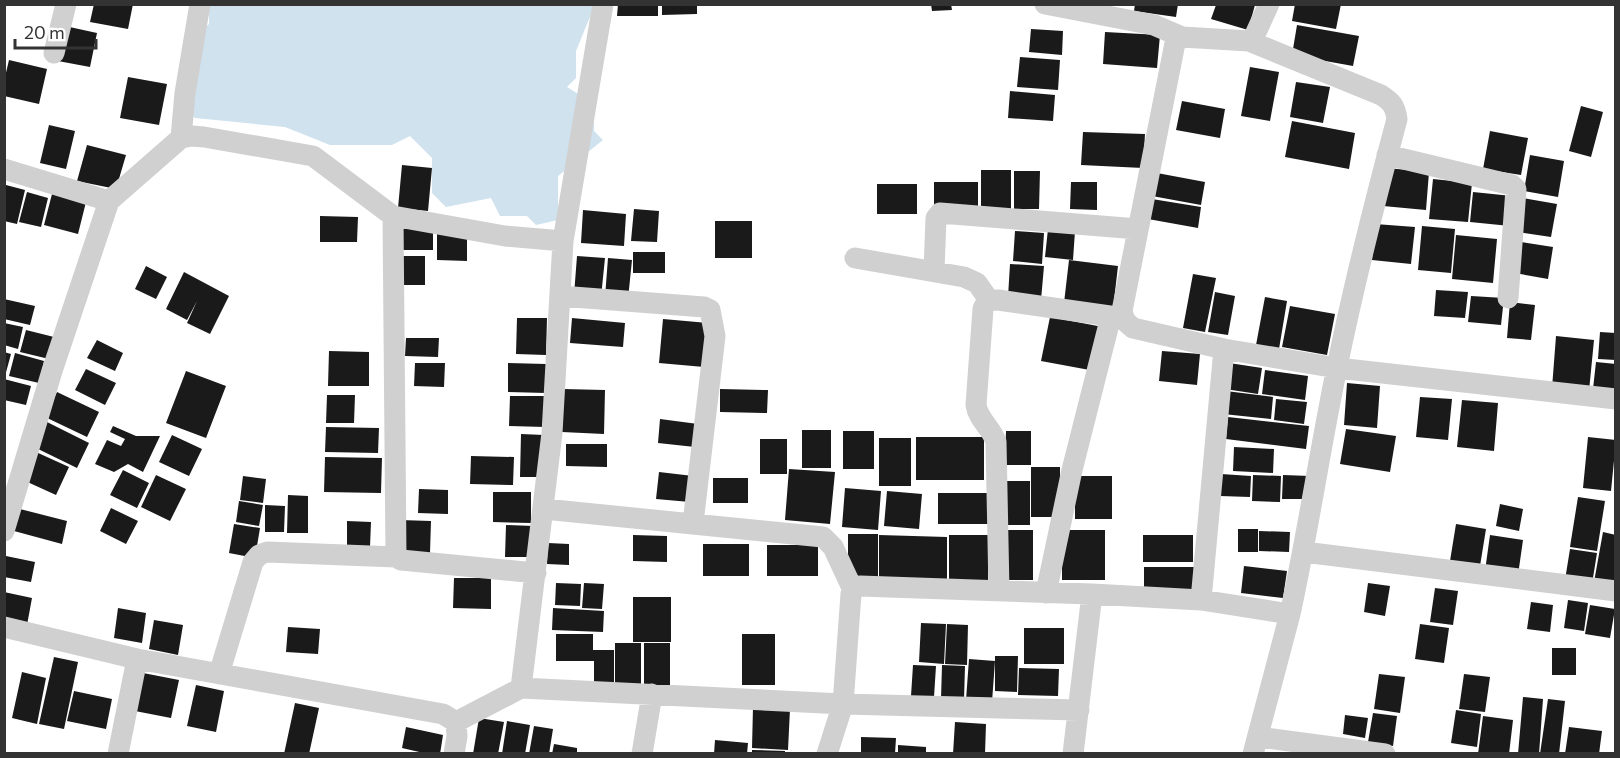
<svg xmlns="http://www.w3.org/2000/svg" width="1620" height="758" font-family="Commissioner,sans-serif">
<rect width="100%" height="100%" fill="#fff"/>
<path fill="#cfe2ee" d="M593 4 594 7 576 51V78L567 87 594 104V131L603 140 558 176V220L536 225 527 216H500L491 198 446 207 432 193V158L410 136 392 145H330L285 127 195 118 181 104 199 33 209 24V5Z"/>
<path fill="#1a1a1a" d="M94 4H133L128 29 90 22Z
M618 4H658V16H617Z
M662 4H697V14L662 15Z
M931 4H951L952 10 932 11Z
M1135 4H1178L1176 17 1134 11Z
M1295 4H1341L1336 29 1292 21Z
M1216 5H1255L1248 30 1211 19Z
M1297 25 1359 36 1353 66 1292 55Z
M65 26 97 33 90 67 58 61Z
M1031 29 1063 31 1062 55 1029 52Z
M1105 32 1160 35 1157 68 1103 64Z
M1020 57 1060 60 1058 90 1017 87Z
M9 60 47 69 39 104 4 96V81Z
M1250 67 1279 72 1270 121 1241 116Z
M128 77 167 84 159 125 120 118Z
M1296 82 1330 87 1323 123 1290 117Z
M1010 91 1055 95 1053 121 1008 118Z
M1182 101 1225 109 1220 138 1176 130Z
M1581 106 1603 112 1591 157 1569 151Z
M1292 121 1355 133 1349 169 1285 157Z
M49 125 75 131 66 169 40 163Z
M1490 131 1528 138 1521 175 1483 169Z
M1083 132 1145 134 1143 168 1081 165Z
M87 145 126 155 116 189 77 181Z
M1530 155 1564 161 1558 197 1524 191Z
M402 165 432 168 428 211 398 208Z
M1387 168 1429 172 1426 210 1383 206Z
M981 170H1011V213H981Z
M1014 171H1040L1039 209H1014Z
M1157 173 1205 182 1201 205 1152 196Z
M1433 179 1472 183 1468 222 1429 219Z
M934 182H978V208H934Z
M1071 182H1097V210L1070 209Z
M877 184H917V214H877Z
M6 185 25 190 17 224 4 221Z
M27 192 48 198 41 227 19 222Z
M1473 192 1512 196 1510 226 1470 222Z
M52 194 86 202 78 234 44 225Z
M1523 198 1557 204 1551 237 1517 232Z
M1152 199 1201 207 1198 228 1148 219Z
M634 209 659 211 657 242 631 241Z
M583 210 626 214 624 246 581 243Z
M320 216 358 217 357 242H320Z
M715 221H752V258H715Z
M403 224 433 225V250H403Z
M1375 224 1415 227 1411 264 1372 260Z
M1422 226 1455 229 1451 273 1418 270Z
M1048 229 1075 231 1073 260 1045 257Z
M437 231 467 232V261L437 260Z
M1015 231 1044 233 1042 264 1013 261Z
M1456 235 1497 239 1493 283 1452 279Z
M1521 242 1553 247 1548 279 1515 273Z
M633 252H665V273H633Z
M396 256H425V285H395Z
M577 256 605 258 601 297 574 295Z
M608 258 632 260 628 299 605 297Z
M1069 260 1118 266 1113 309 1064 303Z
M1010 264 1044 266 1041 300 1008 297Z
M146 266 167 277 156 299 135 289Z
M184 272 229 296 210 334 187 323 197 301 187 320 166 309Z
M1193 274 1216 278 1205 332 1183 328Z
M1436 290 1468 292 1465 318 1434 316Z
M1215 292 1235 296 1228 335 1208 332Z
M1471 296 1504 298 1501 325 1468 322Z
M1265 297 1287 301 1279 349 1256 345Z
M4 299 35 306 30 325 4 319Z
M1510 302 1535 305 1531 340 1507 338Z
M1290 306 1335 314 1327 355 1282 347Z
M1050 317 1103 327 1095 371 1041 361Z
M517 318H547L546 355 516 354Z
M572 318 625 323 623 347 570 343Z
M663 319 708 323 704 367 659 363Z
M4 323 23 327 18 349 4 345Z
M26 330 54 337 49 359 20 352Z
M1600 332 1616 333V360L1598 359Z
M1556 336 1594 340 1589 391 1552 388Z
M406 338H439L438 357 405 356Z
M97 340 123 353 115 371 87 358Z
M329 351 369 352V386H328Z
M1162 351 1200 354 1197 385 1159 381Z
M4 352 11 354 5 376H4Z
M15 353 44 361 39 383 9 376Z
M1596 362 1616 364V391L1593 389Z
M415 363H445L444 387 414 386Z
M508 363 546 364V393L508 392Z
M1229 363 1262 368 1258 394 1225 389Z
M86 369 116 383 105 405 75 390Z
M1265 370 1308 376 1305 400 1262 394Z
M186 371 226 386 206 438 166 423Z
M4 379 31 386 26 405 4 400Z
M1347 383 1380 386 1377 428 1344 425Z
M563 389 605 390 604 434 562 432Z
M720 389 768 390 767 413 720 412Z
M1226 391 1273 397 1271 419 1223 414Z
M57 392 99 412 87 437 45 417Z
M327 395H355L354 423H326Z
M510 396H546L545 427 509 426Z
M1420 397 1452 399 1448 440 1416 437Z
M1276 399 1307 402 1304 424 1274 420Z
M1462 400 1498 403 1494 451 1457 447Z
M1228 417 1309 426 1306 449 1226 439Z
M660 419 698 424 695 447 658 443Z
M47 422 89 443 77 468 34 447Z
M113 426 136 436H160L143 472 128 464 114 472 95 464 107 440 121 446 125 439 110 432Z
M326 427 379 428 378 453 325 452Z
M1346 429 1396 436 1390 472 1340 464Z
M802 430H831V468H802Z
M843 431H874V469H843Z
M1006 431H1031V465H1005Z
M521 434 544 435 543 477H520Z
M172 435 202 449 189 476 159 462Z
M916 437H984V480H916Z
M1588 437 1616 440 1611 491 1583 488Z
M879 438H911V486H879Z
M760 439H787V474H760Z
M566 444H607V467L566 466Z
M1234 447 1274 449 1273 473 1233 471Z
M36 452 69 467 56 495 23 480Z
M471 456 514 457 513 485 470 484Z
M325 457 382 458 381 493 324 492Z
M1031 467H1060V517H1031Z
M789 469 835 472 830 524 785 520Z
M123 470 149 483 137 508 110 495Z
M659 472 693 476 690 502 656 499Z
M1221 474 1251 476 1250 497 1220 496Z
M156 475 186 489 170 521 141 507Z
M1253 475 1281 476 1280 502 1252 501Z
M1283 475 1310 476 1309 499H1282Z
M243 476 266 479 263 503 240 500Z
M1075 476H1112V519H1075Z
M713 478H748V503H713Z
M1002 481H1030V525H1002Z
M845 488 881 491 878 530 842 527Z
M419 489 448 490V514L418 513Z
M887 491 922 494 919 529 884 526Z
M493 492H531V523L493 522Z
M938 493H988V524H938Z
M288 495 308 496V533H287Z
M1578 497 1605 501 1597 551 1570 547Z
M239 501 263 505 259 526 236 522Z
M1500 504 1523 509 1519 531 1496 526Z
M265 505 285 506 284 532H265Z
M111 508 138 521 126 544 100 531Z
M20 509 67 521 62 544 14 531Z
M400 520 431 521 430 553 399 552Z
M347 521 371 522 370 547H347Z
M234 524 260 528 255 558 229 553Z
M1456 524 1486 529 1480 566 1450 561Z
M506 525 533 526 532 557H505Z
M1238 529H1258V552H1238Z
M1003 530H1033V580H1003Z
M1062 530H1105V580H1062Z
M1259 531 1290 532 1289 552 1259 551Z
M1603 532 1616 535V586L1594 582Z
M848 534H878V579H848Z
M633 535 667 536V562L633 561Z
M879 535 947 537V582L879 580Z
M949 535H988V582H949Z
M1143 535H1193V562H1143Z
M1490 535 1523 540 1518 575 1485 571Z
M548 543 569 544V565L547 564Z
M703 544H749V576H703Z
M767 545H818V576H767Z
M1570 549 1597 553 1592 584 1565 580Z
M6 556 35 562 31 582 4 577Z
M1244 566 1287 571 1283 598 1241 593Z
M1144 567H1195V593H1144Z
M454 578H491V609L453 608Z
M556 583 581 584 580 606 555 605Z
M584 583 604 584 602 609 582 608Z
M1368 583 1390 586 1385 616 1364 612Z
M1435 588 1458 591 1453 625 1430 622Z
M4 592 32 598 27 625 4 620Z
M633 597H671V642H633Z
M1568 600 1588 603 1584 631 1564 628Z
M1531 602 1553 605 1550 632 1527 629Z
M1590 605 1615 609 1610 638 1585 634Z
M118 608 146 613 142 643 114 638Z
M553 608 604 611 603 632 552 630Z
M154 620 183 625 178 655 149 649Z
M921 623 946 624 944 664 919 662Z
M947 624 968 625 967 665 945 664Z
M1420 624 1449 628 1444 663 1415 659Z
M288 627 320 629 318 654 286 652Z
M1024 628H1064V664H1024Z
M556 634H593V650H614V688H594V661H556Z
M742 634H775V685H742Z
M615 643H641V687H615Z
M644 643H670V686H644Z
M1552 648H1576V675H1552Z
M995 656H1018L1017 692 995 691Z
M54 657 78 662 64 729 39 724Z
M969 659 995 661 992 702 966 700Z
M913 665 936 666 934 697 911 696Z
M942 665 965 666 964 700 941 699Z
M1019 668 1059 669 1058 696 1018 695Z
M22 672 46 678 37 724 12 718Z
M143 673 179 680 171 718 135 711Z
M1379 674 1405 677 1400 713 1374 709Z
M1464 674 1490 677 1485 712 1459 709Z
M196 685 224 691 216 732 187 726Z
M74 691 112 699 106 729 67 721Z
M1523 697 1543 699 1539 754H1518Z
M1548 699 1565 701 1559 754H1540Z
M295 703 319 708 309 754H284Z
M753 707 790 709 788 750 752 748Z
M1456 710 1481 714 1477 747 1451 743Z
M1373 713 1397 716 1393 746 1368 742Z
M1345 715 1368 718 1365 738 1343 734Z
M1483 716 1513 720 1509 754H1478Z
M479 718 504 722 498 754H473Z
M507 721 530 725 525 754H502Z
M955 722 986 724 985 754H953Z
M534 726 553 729 549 754H529Z
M406 727 443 735 440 754H428L402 748Z
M1569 727 1602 731 1599 754H1565Z
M861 737 896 738 895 754H861Z
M715 740 748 743 747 754H714Z
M554 744 577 748V754H552Z
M898 745 926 747V754H898Z
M752 750 785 751V754H752Z"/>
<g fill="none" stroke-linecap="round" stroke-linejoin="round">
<path stroke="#d0d0d0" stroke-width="21" d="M1045 4 1154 25 1182 37
M1269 4 1253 39 1249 41 1182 37 1175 43 1122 311 1125 321 1133 328 1224 349 1337 368 1616 399
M1249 41 1381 95C1392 102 1395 106 1397 119 1375 201 1354 284 1337 367 1320 449 1308 532 1290 614
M54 53 66 4
M181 138 185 93 200 4
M1387 155 1512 185 1516 189 1508 298
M4 169 109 201 52 371 4 531
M109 201 181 138 192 136 204 137 313 156 393 216 505 236 563 241 552 433 521 688
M393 216 396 557 401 560 536 573
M563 241 603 4
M855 258 964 277 977 283 989 300
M934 271 936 218 940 213 1138 229
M560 296 704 307 710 310 715 336 693 523
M544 509 823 537 833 547 853 590
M1304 552 1616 591
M999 591 996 442C992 428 978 420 976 405L983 309C986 301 990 300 998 300L1124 318
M1046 593 1072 470 1111 316
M1201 600 1224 349
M4 627 137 659
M219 674 253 562 259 555 267 552 396 557
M1079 710 843 704 851 594 855 588 860 586 1092 594
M1259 737 1385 754
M118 754 137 659 443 714 456 722
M454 754 457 736 456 722 521 688 843 704 827 754
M642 754 652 694
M1073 754 1092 594 1201 600 1290 614 1253 754"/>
</g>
<rect width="1620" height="758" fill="none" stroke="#333333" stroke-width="12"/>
<path d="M15 39v9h81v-9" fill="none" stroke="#333333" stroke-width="3"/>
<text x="24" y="39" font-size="18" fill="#333333" stroke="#ffffff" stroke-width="4.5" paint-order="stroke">20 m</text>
</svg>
